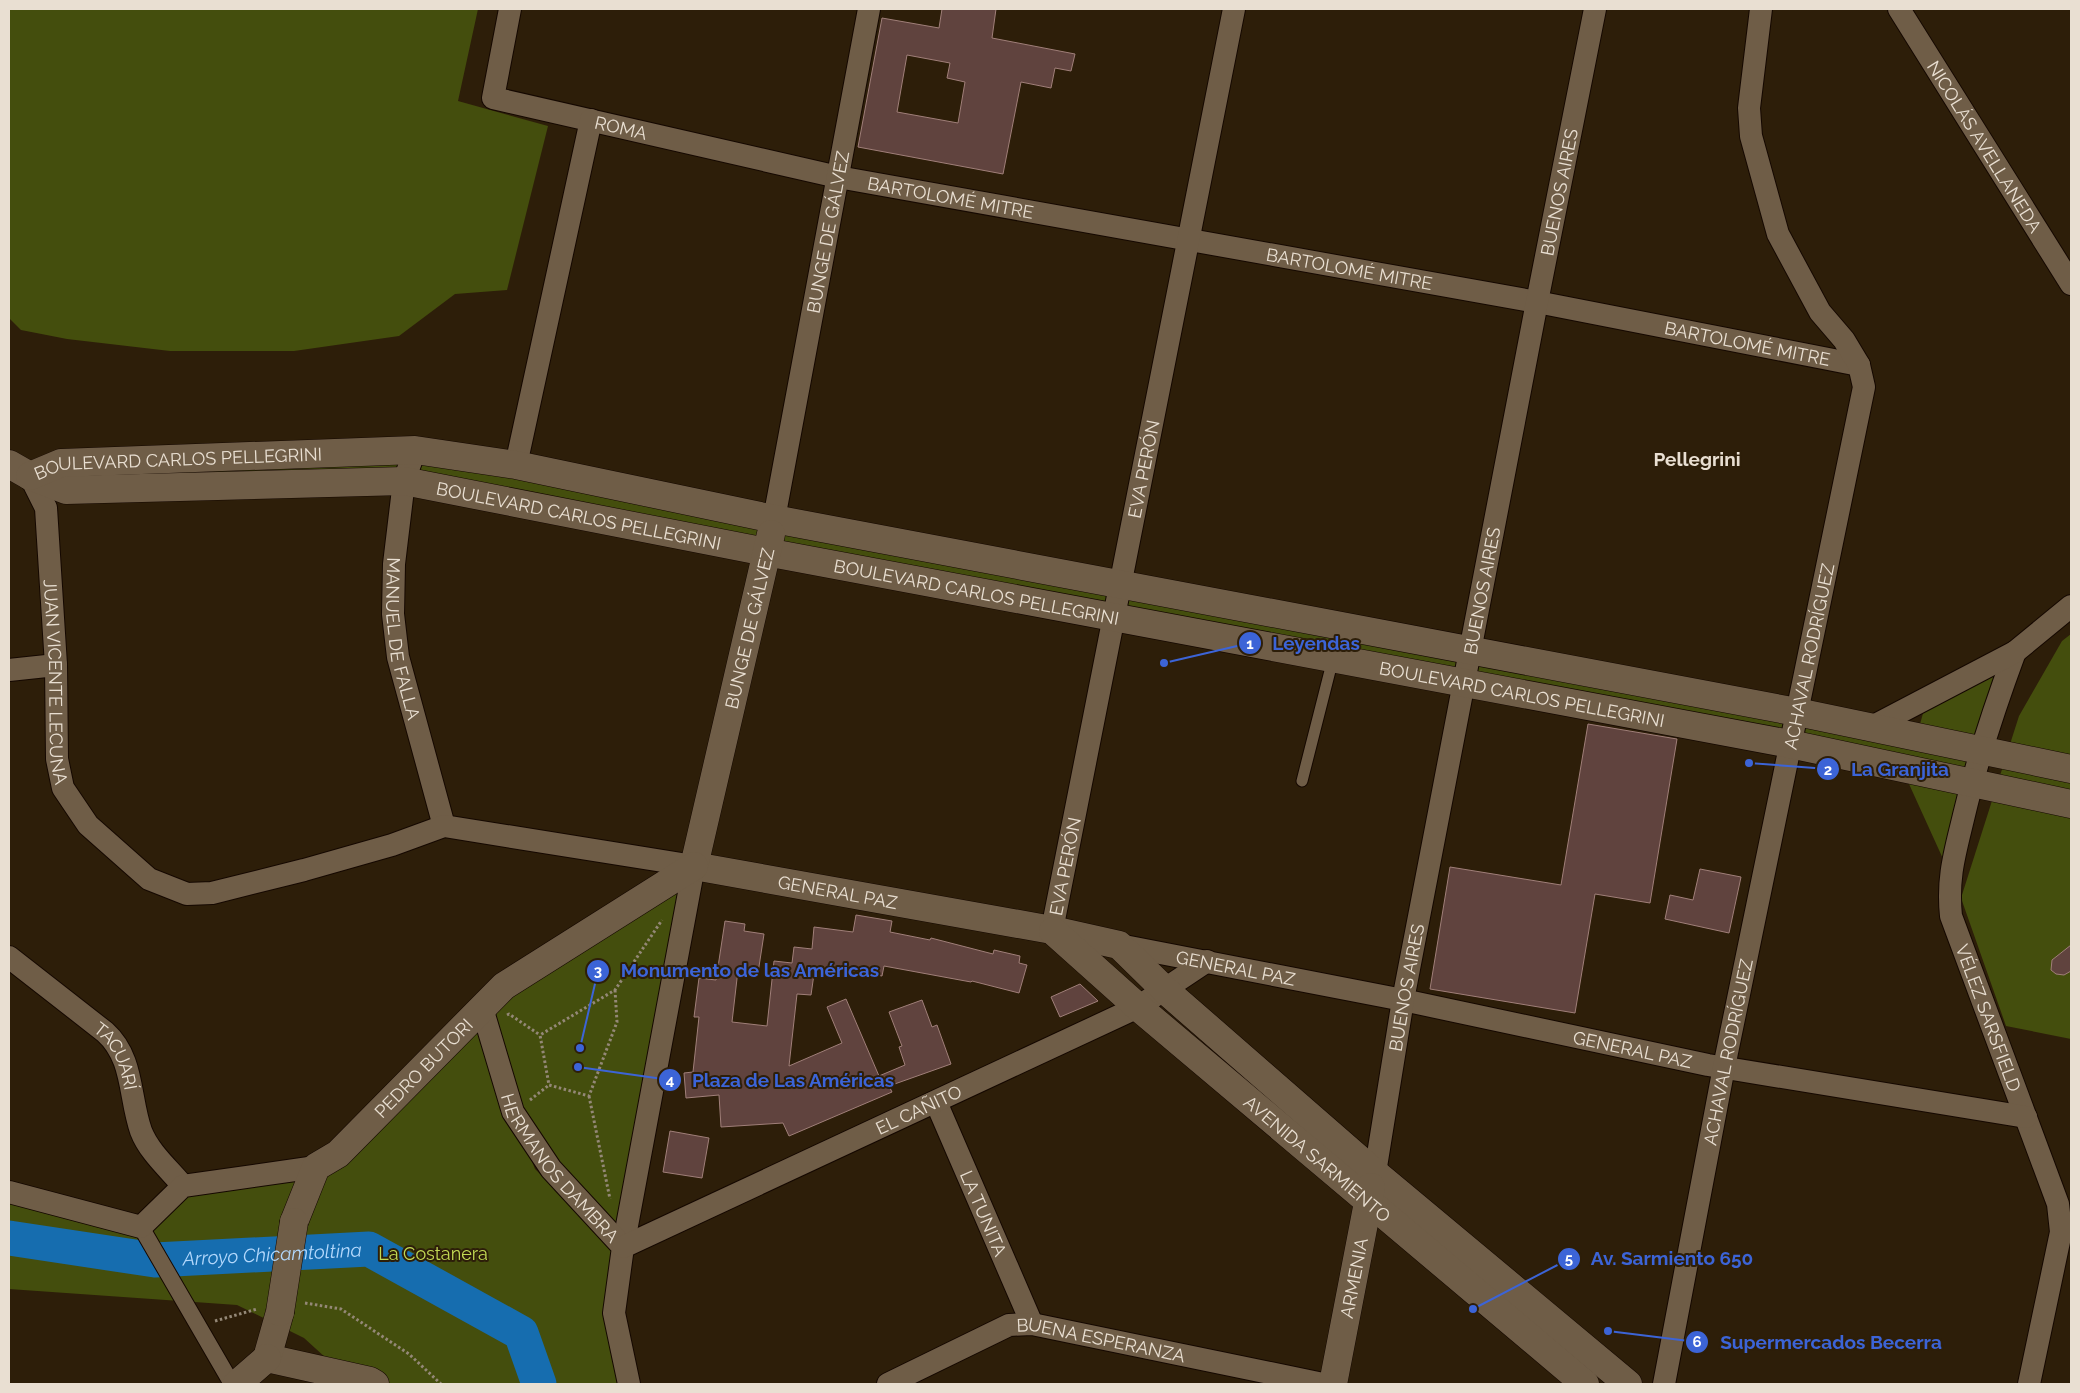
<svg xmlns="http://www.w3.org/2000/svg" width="2080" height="1393" font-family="Raleway,sans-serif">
<rect width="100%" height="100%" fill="#2d1e09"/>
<path fill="#444e0d" d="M9 9H478L458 101 548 126 507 290 455 294 399 336 294 351H170L67 339 21 330 9 318Z
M415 450 1471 652 1464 684 404 481 66 490 61 463Z
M2071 634V1039L2006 1026 1961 898 2019 716 2062 641Z
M1474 652 1788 713 1782 739 1465 684Z
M2000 667 1966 776 1799 743 1804 722 1914 746 1925 706Z
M1904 773 1961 784 1944 861Z
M694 866 623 1247 513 1112 482 1008Z
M478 1025 535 1169 616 1248 627 1384H371L326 1358 304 1338 237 1305 9 1289V1190L141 1227 184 1189 329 1171Z"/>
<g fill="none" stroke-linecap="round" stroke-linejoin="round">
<path stroke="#166daf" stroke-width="35" id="s1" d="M9 1238 155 1260 369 1249 521 1333 539 1384"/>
</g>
<path fill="#60433e" stroke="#a07f79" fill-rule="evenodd" d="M942 9H996L992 38 1075 54 1071 71 1055 68 1051 88 1021 82 1003 174 858 147 882 18 939 28ZM907 55 950 63 947 78 965 82 958 123 897 112Z
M1588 724 1677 739 1650 903 1595 894 1575 1013 1430 989 1450 867 1561 885Z
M1700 869 1741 877 1729 933 1665 919 1670 895 1693 900Z
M856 915 892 921 890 932 930 940 931 938 993 954 994 950 1020 956 1019 963 1027 965 1019 993 972 981 971 982 884 966 882 976 833 967 837 976 814 974 811 995 797 994 789 1066 842 1043 827 1007 846 999 879 1076 905 1065 899 1047 902 1046 889 1012 922 1000 932 1027 937 1025 951 1064 889 1086 892 1092 789 1136 783 1123 721 1127 719 1095 686 1098 684 1073 693 1072 699 1017H694L699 978 716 980 725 921 745 924 744 931 764 934 758 973 738 970 732 1022 767 1026 774 961 792 963 794 947 812 949 814 927 853 932Z
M2071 945V971L2064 975 2056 974 2051 970 2052 960Z
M1080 984 1098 1001 1060 1017 1051 997Z
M670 1131 709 1138 702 1178 663 1172Z"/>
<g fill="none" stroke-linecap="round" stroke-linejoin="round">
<defs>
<path id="service" d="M1302 781 1333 659"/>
<path id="pedestrian" d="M141 1227 232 1384"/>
<g id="minor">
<path id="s2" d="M510 9 493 98 838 177 1537 302 1859 365"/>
<path id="s3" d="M1899 9 2071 284"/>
<path id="s4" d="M415 450 404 481 394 564 393 614 398 657 444 826"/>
<path d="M516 465 591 120"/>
<path id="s5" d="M30 476 46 508 56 665 57 759 63 788 88 825 149 879 187 894 212 893 304 870 392 845 444 826 694 866 623 1247"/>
<path id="s6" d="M774 519 869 9"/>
<path id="s7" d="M2015 652C1995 706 1977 760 1964 815 1955 853 1947 877 1951 916L2058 1204 2061 1232 2029 1384"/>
<path d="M9 670 56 665"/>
<path d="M1868 729 2015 652 2071 606"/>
<path id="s8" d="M1052 930 1234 9"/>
<path id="s9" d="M1119 945 1403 1000 1708 1065 2026 1117"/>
<path id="s10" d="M9 957 105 1032C134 1058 129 1097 141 1131 149 1152 169 1169 183 1186"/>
<path id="s11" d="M482 1008 513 1112 551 1169 623 1247 614 1313 629 1384"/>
<path id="s12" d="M936 1102 1032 1324"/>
<path id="s13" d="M1375 1173 1403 1000 1537 302 1595 9"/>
<path d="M9 1192 141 1227 183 1186 316 1167"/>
<path id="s14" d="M623 1247 1138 1007 1207 961"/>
<path id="s15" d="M888 1384 1009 1325 1032 1324 1323 1384"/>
<path id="s16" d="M1664 1384 1724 1067 1864 387 1859 365 1844 340 1820 312 1778 234 1751 136 1749 108 1761 9"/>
</g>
<g id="tertiary">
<path id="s17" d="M9 464 30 476 66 490 404 481 766 552 1790 744 2071 804"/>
<path id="s18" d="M30 476 61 463 415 450 516 465 774 519 1797 712 2071 769"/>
<path id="s19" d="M694 866 1052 930 1119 945 1165 990 1375 1173 1628 1384"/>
<path id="s20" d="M694 866 771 534"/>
<path id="s21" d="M1053 931 1138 1007 1585 1384"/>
<path id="s22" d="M294 1222 316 1167 338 1154 504 986 694 866"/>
<path d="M267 1358 370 1381 375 1384"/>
<path d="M267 1358 280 1312"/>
<path d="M237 1384 267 1358"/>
<path id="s23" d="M1333 1384 1371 1187"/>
</g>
</defs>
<use href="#service" stroke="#150800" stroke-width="13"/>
<use href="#pedestrian" stroke="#150800" stroke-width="18"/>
<use href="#minor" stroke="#150800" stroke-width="24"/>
<use href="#tertiary" stroke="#150800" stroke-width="29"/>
<path stroke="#948877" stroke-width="3" stroke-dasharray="2.5 2.5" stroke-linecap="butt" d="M615 990 617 1022 589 1096 549 1085 540 1035 615 990 662 920
M507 1015 509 1014 540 1035
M589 1096 610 1199
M530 1100 549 1085
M305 1303 341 1309 409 1354 441 1384
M215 1321 257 1309"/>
<use href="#service" stroke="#6f5d47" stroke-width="11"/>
<use href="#pedestrian" stroke="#6f5d47" stroke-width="16"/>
<use href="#minor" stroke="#6f5d47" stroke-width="22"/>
<use href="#tertiary" stroke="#6f5d47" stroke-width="28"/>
<defs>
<path id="tertiary-bridge" d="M280 1312 294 1222"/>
</defs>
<use href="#tertiary-bridge" stroke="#150800" stroke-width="29" stroke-linecap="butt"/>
<use href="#tertiary-bridge" stroke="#6f5d47" stroke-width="28"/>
</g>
<g text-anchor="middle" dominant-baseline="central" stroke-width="4" stroke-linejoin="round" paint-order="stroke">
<g font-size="18" fill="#e9dfd2" stroke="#2d1e09">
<text stroke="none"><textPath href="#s2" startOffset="222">ROMA</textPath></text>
<text stroke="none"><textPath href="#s3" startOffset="162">NICOLÁS AVELLANEDA</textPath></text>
<text stroke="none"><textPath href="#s13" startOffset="998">BUENOS AIRES</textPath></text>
<text stroke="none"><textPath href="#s2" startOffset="559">BARTOLOMÉ MITRE</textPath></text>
<text stroke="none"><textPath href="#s6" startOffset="292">BUNGE DE GÁLVEZ</textPath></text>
<text stroke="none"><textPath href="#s2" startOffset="964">BARTOLOMÉ MITRE</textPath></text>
<text stroke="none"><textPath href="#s2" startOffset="1369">BARTOLOMÉ MITRE</textPath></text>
<text stroke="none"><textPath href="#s18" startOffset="150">BOULEVARD CARLOS PELLEGRINI</textPath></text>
<text stroke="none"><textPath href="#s8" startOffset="470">EVA PERÓN</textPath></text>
<text stroke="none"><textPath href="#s17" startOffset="579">BOULEVARD CARLOS PELLEGRINI</textPath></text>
<text stroke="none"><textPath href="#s13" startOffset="592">BUENOS AIRES</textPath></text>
<text stroke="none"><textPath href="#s17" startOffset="984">BOULEVARD CARLOS PELLEGRINI</textPath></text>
<text stroke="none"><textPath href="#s20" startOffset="244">BUNGE DE GÁLVEZ</textPath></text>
<text stroke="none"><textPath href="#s4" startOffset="192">MANUEL DE FALLA</textPath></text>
<text stroke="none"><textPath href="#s16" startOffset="742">ACHAVAL RODRÍGUEZ</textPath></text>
<text stroke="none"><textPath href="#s5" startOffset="210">JUAN VICENTE LECUNA</textPath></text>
<text stroke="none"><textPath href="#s17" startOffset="1539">BOULEVARD CARLOS PELLEGRINI</textPath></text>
<text stroke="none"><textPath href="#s8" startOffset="65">EVA PERÓN</textPath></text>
<text stroke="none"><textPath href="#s19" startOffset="146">GENERAL PAZ</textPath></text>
<text stroke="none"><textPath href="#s9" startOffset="119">GENERAL PAZ</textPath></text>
<text stroke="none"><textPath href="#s13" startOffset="188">BUENOS AIRES</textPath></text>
<text stroke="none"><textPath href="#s7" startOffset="382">VÉLEZ SARSFIELD</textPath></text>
<text stroke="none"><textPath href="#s9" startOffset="524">GENERAL PAZ</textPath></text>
<text stroke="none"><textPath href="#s16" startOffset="338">ACHAVAL RODRÍGUEZ</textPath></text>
<text stroke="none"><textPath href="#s10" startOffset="149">TACUARÍ</textPath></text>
<text stroke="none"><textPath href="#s22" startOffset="206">PEDRO BUTORI</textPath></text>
<text stroke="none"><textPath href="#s14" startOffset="326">EL CAÑITO</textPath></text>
<text stroke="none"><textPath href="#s21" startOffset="349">AVENIDA SARMIENTO</textPath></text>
<text stroke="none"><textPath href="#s11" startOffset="181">HERMANOS DAMBRA</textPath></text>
<text stroke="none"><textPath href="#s12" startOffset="121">LA TUNITA</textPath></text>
<text stroke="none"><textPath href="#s23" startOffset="108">ARMENIA</textPath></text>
<text stroke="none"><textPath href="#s15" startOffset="228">BUENA ESPERANZA</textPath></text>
</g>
<g font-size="18" fill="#c3da54" stroke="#2d1e09">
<text x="433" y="1253">La Costanera</text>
</g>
<g font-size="19" font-weight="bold" fill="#e9dfd2" stroke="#2d1e09">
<text x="1697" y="459">Pellegrini</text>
</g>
<g font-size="19" font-style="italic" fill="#b3d8fc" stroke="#2d1e09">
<text stroke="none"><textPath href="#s1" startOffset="265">Arroyo Chicamtoltina</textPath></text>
</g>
</g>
<path fill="none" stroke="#3c64d7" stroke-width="2" d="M1164 663L1250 643M1749 763L1828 769M580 1048L598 971M578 1067L670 1080M1473 1309L1569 1259M1608 1331L1697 1342"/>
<g fill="#3c64d7" stroke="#2d1e09" stroke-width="2">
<circle cx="1164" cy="663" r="5"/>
<circle cx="1749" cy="763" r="5"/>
<circle cx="580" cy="1048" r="5"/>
<circle cx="578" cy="1067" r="5"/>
<circle cx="1473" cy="1309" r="5"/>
<circle cx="1608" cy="1331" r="5"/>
<circle cx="1250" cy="643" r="12"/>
<circle cx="1828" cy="769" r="12"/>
<circle cx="598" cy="971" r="12"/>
<circle cx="670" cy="1080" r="12"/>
<circle cx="1569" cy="1259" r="12"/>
<circle cx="1697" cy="1342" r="12"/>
</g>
<g font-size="15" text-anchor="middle" font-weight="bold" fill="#fff">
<text x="1250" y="649">1</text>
<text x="1828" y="775">2</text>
<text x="598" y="976">3</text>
<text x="670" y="1085">4</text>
<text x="1569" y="1264">5</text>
<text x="1697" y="1347">6</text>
</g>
<g font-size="19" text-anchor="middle" font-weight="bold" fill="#3c64d7" stroke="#2d1e09" stroke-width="4" stroke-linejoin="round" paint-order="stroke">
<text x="1316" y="650">Leyendas</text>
<text x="1900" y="776">La Granjita</text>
<text x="750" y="977">Monumento de las Américas</text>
<text x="793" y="1087">Plaza de Las Américas</text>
<text x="1672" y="1265">Av. Sarmiento 650</text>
<text x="1831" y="1349">Supermercados Becerra</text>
</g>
<rect width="2080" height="1393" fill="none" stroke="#e9dfd2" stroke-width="20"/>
</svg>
